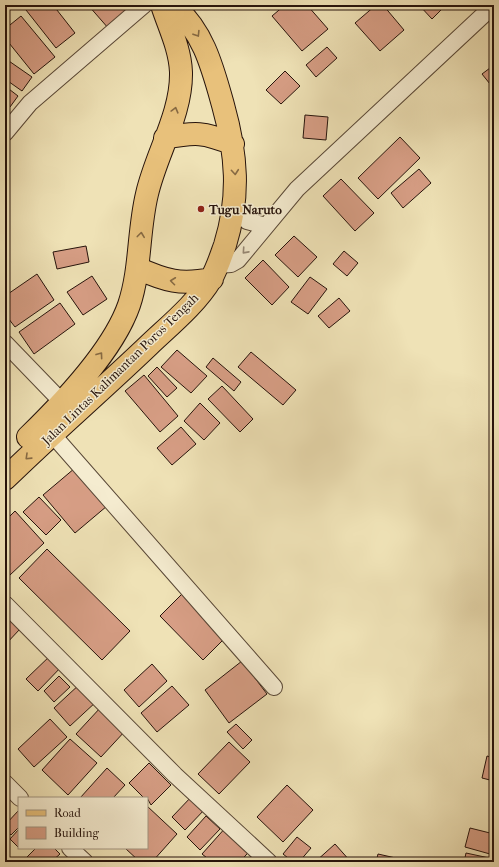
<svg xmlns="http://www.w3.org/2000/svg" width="499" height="867" font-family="'IM FELL French Canon',serif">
<rect width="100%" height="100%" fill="#efe2b6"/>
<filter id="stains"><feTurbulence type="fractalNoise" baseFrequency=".005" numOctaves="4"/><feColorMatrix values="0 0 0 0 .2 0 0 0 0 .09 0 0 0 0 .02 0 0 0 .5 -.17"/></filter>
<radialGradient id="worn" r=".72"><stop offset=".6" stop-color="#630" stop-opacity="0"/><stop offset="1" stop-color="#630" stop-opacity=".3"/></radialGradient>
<path fill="#d79e85" stroke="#26130b" d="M32 5H53L75 33 56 48 26 10Z
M88 5H135L109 29Z
M285 5H307L328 29 302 51 272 16Z
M376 5H383L404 30 380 51 355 23Z
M419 5H446L432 19Z
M21 16 55 57 34 74 5 38V29Z
M327 47 337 58 316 77 306 65Z
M6 59 32 77 22 91 5 79Z
M494 65V89L482 74Z
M285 71 300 86 281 104 266 90Z
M5 86 18 96 10 107 5 103Z
M305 115 328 117 326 140 303 138Z
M400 137 420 158 378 199 358 178Z
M419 169 431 183 403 208 391 193Z
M341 179 374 213 355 231 323 196Z
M294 236 317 257 298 277 275 255Z
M86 246 89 262 57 269 53 252Z
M344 251 358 263 347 276 333 264Z
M263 260 289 287 272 305 245 278Z
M37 274 54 300 15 327 5 314V296Z
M92 276 107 299 83 315 67 292Z
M310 277 327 289 308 314 291 302Z
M339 298 350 311 329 328 318 316Z
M60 303 75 324 34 354 19 332Z
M177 350 207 376 191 393 161 367Z
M251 352 296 390 283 405 238 367Z
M213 358 241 382 234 391 206 367Z
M157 367 177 388 167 397 148 376Z
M144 375 178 416 160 432 125 391Z
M222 386 253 419 240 432 208 399Z
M200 403 220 423 204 440 184 421Z
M181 427 196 444 172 465 157 448Z
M75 468 107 506 75 533 43 495Z
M39 497 61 520 46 535 23 512Z
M15 511 44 543 10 575 5 569V521Z
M47 549 130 631 102 660 19 578Z
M182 594 225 638 203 660 160 616Z
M5 614 20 629 5 645Z
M53 653 64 664 38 691 26 679Z
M242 661 267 694 229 723 205 690Z
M152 664 167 681 139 707 124 690Z
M59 676 70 687 54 702 44 691Z
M81 683 97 701 70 726 54 708Z
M172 686 189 705 157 732 141 713Z
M101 707 126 730 101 757 76 734Z
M50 719 67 737 34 767 18 749Z
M236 724 252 740 243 749 227 732Z
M70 739 97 763 68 795 42 770Z
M229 742 250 762 219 794 198 774Z
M487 756 494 758V781L482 778Z
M149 763 171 785 151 805 147 798H144L129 783Z
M107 768 125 785 113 798H80Z
M287 785 313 810 283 842 257 817Z
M193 795 206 808 185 830 172 817Z
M147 806 177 834 152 862H140L125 848H147Z
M19 810V827L11 835 5 829V825Z
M206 816 220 829 200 850 187 837Z
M227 826 252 848 240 862H212L202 854Z
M470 828 494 834 490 854 465 847Z
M19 829V848L10 839Z
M297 837 311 848 299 862H293L283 854Z
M335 844 351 862H315Z
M36 848H54L60 854 51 862H31L27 857Z
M466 853 494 859V862H464Z
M378 854 409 861V862H376Z"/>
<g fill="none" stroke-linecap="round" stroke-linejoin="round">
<defs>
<path id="street" d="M5 133 30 103 144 5
M234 205 247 221 266 226
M217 265 231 264 238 260 297 189 494 5
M5 343 62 402
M52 434 274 687
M5 604 175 775 269 862
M5 783 20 798
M70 848 85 862"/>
<path id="primary" d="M165 138C195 132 204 132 233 144
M137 268C166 281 180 285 212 279
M28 437C63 403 113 351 129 305 141 269 138 231 147 194 156 154 182 114 181 72 180 48 169 27 162 5
M5 479C52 433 102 390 149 345 170 325 196 304 211 279 217 269 221 256 225 245 240 196 237 155 223 105 213 69 203 29 172 5"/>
</defs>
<use href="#street" stroke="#584736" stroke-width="18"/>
<use href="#primary" stroke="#26130b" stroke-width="24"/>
<use href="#street" stroke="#f5ecd0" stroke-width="16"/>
<use href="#primary" stroke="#e8c17b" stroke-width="22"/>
</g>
<defs><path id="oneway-chevron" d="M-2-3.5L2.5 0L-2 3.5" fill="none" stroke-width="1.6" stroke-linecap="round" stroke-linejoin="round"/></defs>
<g stroke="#876a43">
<use href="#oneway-chevron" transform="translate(197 34) rotate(58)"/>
<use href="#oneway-chevron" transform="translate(175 110) rotate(-75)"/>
<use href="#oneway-chevron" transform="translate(235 172) rotate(85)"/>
<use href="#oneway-chevron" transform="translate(141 235) rotate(-83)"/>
<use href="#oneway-chevron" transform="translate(173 281) rotate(-173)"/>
<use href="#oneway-chevron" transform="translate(100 355) rotate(-54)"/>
<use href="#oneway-chevron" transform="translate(28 457) rotate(136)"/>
</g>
<use stroke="#988a77" href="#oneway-chevron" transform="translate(245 251) rotate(132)"/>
<circle fill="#8f2418" stroke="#f5ecd0" stroke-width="1.5" cx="201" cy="209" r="4"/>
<g text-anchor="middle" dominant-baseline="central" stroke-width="3" stroke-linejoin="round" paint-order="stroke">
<g font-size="13" font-weight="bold" fill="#26130b" stroke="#f5ecd0" text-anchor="start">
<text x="209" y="209">Tugu Naruto</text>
</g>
<g font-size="13" fill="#26130b" stroke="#f5ecd0">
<text transform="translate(120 369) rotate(-44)">Jalan Lintas Kalimantan Poros Tengah</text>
</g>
</g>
<rect width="499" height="867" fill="none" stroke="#efe2b6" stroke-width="20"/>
<rect x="6" y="6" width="487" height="855" fill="none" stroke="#26130b" stroke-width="2"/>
<rect x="10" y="10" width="479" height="847" fill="none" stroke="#26130b"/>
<rect x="18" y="797" width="130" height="52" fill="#f5ecd0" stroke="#a29581"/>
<rect x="26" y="810" width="20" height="6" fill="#e8c17b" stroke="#a29581"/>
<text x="54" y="817" font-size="12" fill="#26130b">Road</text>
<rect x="26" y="827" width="20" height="12" fill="#d79e85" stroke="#a29581"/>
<text x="54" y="837" font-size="12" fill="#26130b">Building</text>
<rect width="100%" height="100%" filter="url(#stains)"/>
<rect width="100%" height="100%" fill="url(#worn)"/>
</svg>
